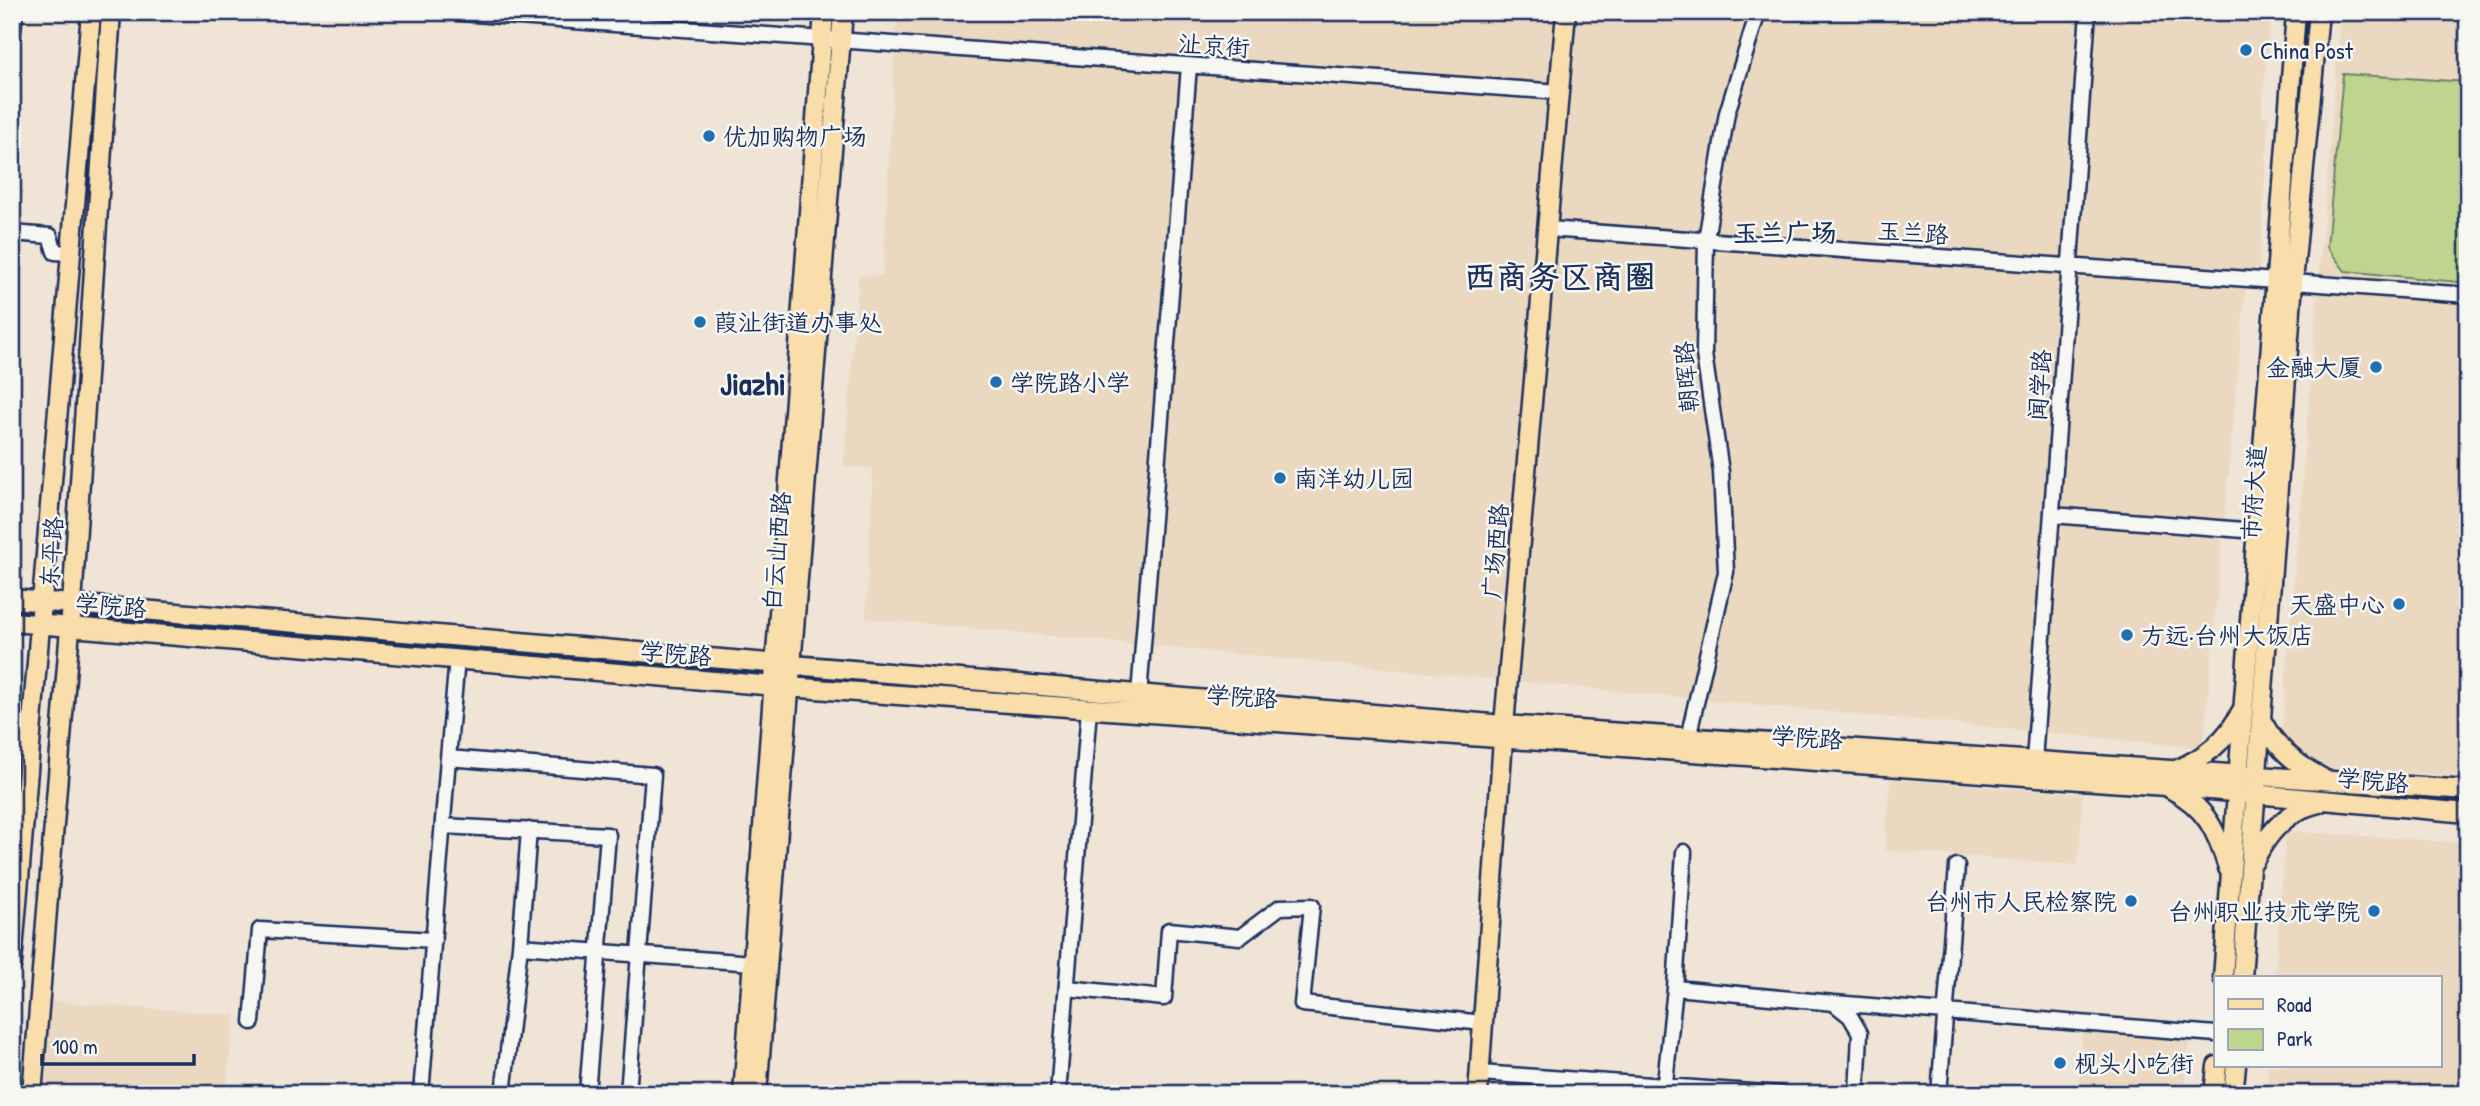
<svg xmlns="http://www.w3.org/2000/svg" width="2480" height="1106" font-family="'Patrick Hand','LXGW WenKai TC',sans-serif">
<rect width="100%" height="100%" fill="#efe4d5"/>
<filter id="ink" filterUnits="userSpaceOnUse"><feTurbulence type="fractalNoise" baseFrequency=".0143" numOctaves="2"/><feDisplacementMap in="SourceGraphic" scale="14" xChannelSelector="R" yChannelSelector="G"/><feConvolveMatrix kernelMatrix="1 2 1 2 8 2 1 2 1" color-interpolation-filters="sRGB"/></filter>
<g filter="url(#ink)">
<path fill="#ead8c0" d="M897 12H2271L2261 116 2269 117 2259 271H2247L2203 748 866 618 873 468 844 466 859 275 883 276Z
M2341 12H2468V777L2279 764Z
M12 662 17 668 12 783Z
M1890 779 2083 794 2078 865 1885 850Z
M2286 831 2468 843V1094H2267L2269 1066H2440V978H2275Z
M46 1001 235 1015 225 1094H39Z
M2083 1031 2189 1041 2184 1094H2077Z"/>
<path fill="#bdd58c" stroke="#6c8275" stroke-width="2" d="M2343 74 2468 82V283L2345 271 2327 247Z"/>
<g fill="none" stroke-linecap="round" stroke-linejoin="round">
<defs>
<path id="minor" d="M447 12 1560 92
M12 40 15 12
M1548 229 2276 281
M12 233 50 236 55 252 70 253
M2293 282 2468 295
M2052 515 2257 531
M457 659 448 758 653 775 628 1094
M1139 695 1189 66
M1688 738 1726 572 1721 472 1704 354 1706 240 1727 113 1758 12
M2034 761 2088 12
M443 826 608 835 587 1094
M520 946 753 963
M1067 988 1164 998 1169 930 1240 937 1280 907 1312 906 1302 1004 1483 1023
M1675 988 1834 1003 2216 1034
M1835 1004 1850 1016 1860 1033 1857 1094
M252 1022 260 930 434 940
M1480 1073 1780 1094
M1664 1092 1675 988 1684 852
M421 1094 448 758
M503 1094 520 946 529 830
M1058 1094 1089 709
M1939 1094 1957 866"/>
<path id="major" d="M12 599 1504 725 2468 790
M12 622 774 686 2165 786 2468 813
M2262 721C2275 747 2297 765 2322 778
M2178 769C2206 757 2227 740 2241 712
M2171 789C2206 807 2217 831 2228 868
M2254 861C2267 834 2287 810 2319 803
M12 963 91 12
M2223 978 2296 12
M2242 978 2293 282 2319 12
M32 1094 72 604 111 12
M743 1094 824 12
M757 1094 843 12
M1478 1094 1504 725 1566 12
M2214 1094 2217 1066
M2233 1094 2236 1066"/>
</defs>
<use href="#minor" stroke="#1b2f5e" stroke-width="19"/>
<use href="#major" stroke="#1b2f5e" stroke-width="23"/>
<use href="#minor" stroke="#f6f6f2" stroke-width="14"/>
<use href="#major" stroke="#f9deab" stroke-width="18"/>
</g>
</g>
<g fill="#1f6fb2" stroke="#f6f6f2" stroke-width="2.5">
<circle cx="2246" cy="50" r="7"/>
<circle cx="709" cy="136" r="7"/>
<circle cx="700" cy="322" r="7"/>
<circle cx="2376" cy="367" r="7"/>
<circle cx="996" cy="382" r="7"/>
<circle cx="1280" cy="478" r="7"/>
<circle cx="2399" cy="604" r="7"/>
<circle cx="2127" cy="635" r="7"/>
<circle cx="2131" cy="901" r="7"/>
<circle cx="2374" cy="911" r="7"/>
<circle cx="2060" cy="1063" r="7"/>
</g>
<g text-anchor="middle" dominant-baseline="central" stroke-width="5" stroke-linejoin="round" paint-order="stroke">
<g font-size="24" fill="#1b2f5e" stroke="#f6f6f2">
<text transform="translate(1214 45) rotate(4)">沚京街</text>
<text transform="translate(1913 232) rotate(4)">玉兰路</text>
<text transform="translate(1686 377) rotate(-95)">朝晖路</text>
<text transform="translate(2039 385) rotate(-86)">闻学路</text>
<text transform="translate(2253 493) rotate(-86)">市府大道</text>
<text transform="translate(776 551) rotate(-85)">白云山西路</text>
<text transform="translate(1495 551) rotate(-85)">广场西路</text>
<text transform="translate(51 552) rotate(-86)">东平路</text>
<text transform="translate(111 605) rotate(5)">学院路</text>
<text transform="translate(676 653) rotate(5)">学院路</text>
<text transform="translate(1242 696) rotate(4)">学院路</text>
<text transform="translate(1807 737) rotate(4)">学院路</text>
<text transform="translate(2373 780) rotate(5)">学院路</text>
</g>
<g font-size="24" fill="#1b2f5e" stroke="#f6f6f2" text-anchor="start">
<text x="2260" y="50">China Post</text>
<text x="723" y="136">优加购物广场</text>
<text x="714" y="322">葭沚街道办事处</text>
<text x="2362" y="367" text-anchor="end">金融大厦</text>
<text x="1010" y="382">学院路小学</text>
<text x="1294" y="478">南洋幼儿园</text>
<text x="2385" y="604" text-anchor="end">天盛中心</text>
<text x="2141" y="635">方远·台州大饭店</text>
<text x="2117" y="901" text-anchor="end">台州市人民检察院</text>
<text x="2360" y="911" text-anchor="end">台州职业技术学院</text>
<text x="2074" y="1063">枧头小吃街</text>
</g>
<g font-size="26" font-weight="bold" fill="#1b2f5e" stroke="#f6f6f2">
<text x="1785" y="232">玉兰广场</text>
</g>
<g font-size="32" font-weight="bold" fill="#1b2f5e" stroke="#f6f6f2">
<text x="1560" y="276">西商务区商圈</text>
<text x="753" y="383">Jiazhi</text>
</g>
</g>
<rect width="2480" height="1106" fill="none" stroke="#f6f6f2" stroke-width="42"/>
<rect x="21" y="21" width="2438" height="1064" fill="none" stroke="#1b2f5e" stroke-width="2.5" filter="url(#ink)"/>
<rect x="2214" y="976" width="228" height="91" fill="#f6f6f2" stroke="#9ea6b7" stroke-width="2"/>
<rect x="2228" y="999" width="35" height="10" fill="#f9deab" stroke="#9ea6b7" stroke-width="2"/>
<text x="2277" y="1012" font-size="21" fill="#1b2f5e">Road</text>
<rect x="2228" y="1029" width="35" height="21" fill="#bdd58c" stroke="#9ea6b7" stroke-width="2"/>
<text x="2277" y="1046" font-size="21" fill="#1b2f5e">Park</text>
<path d="M42 1054v10h152v-10" fill="none" stroke="#1b2f5e" stroke-width="3.5"/>
<text x="52" y="1054" font-size="21" fill="#1b2f5e" stroke="#f6f6f2" stroke-width="5" paint-order="stroke">100 m</text>
</svg>
